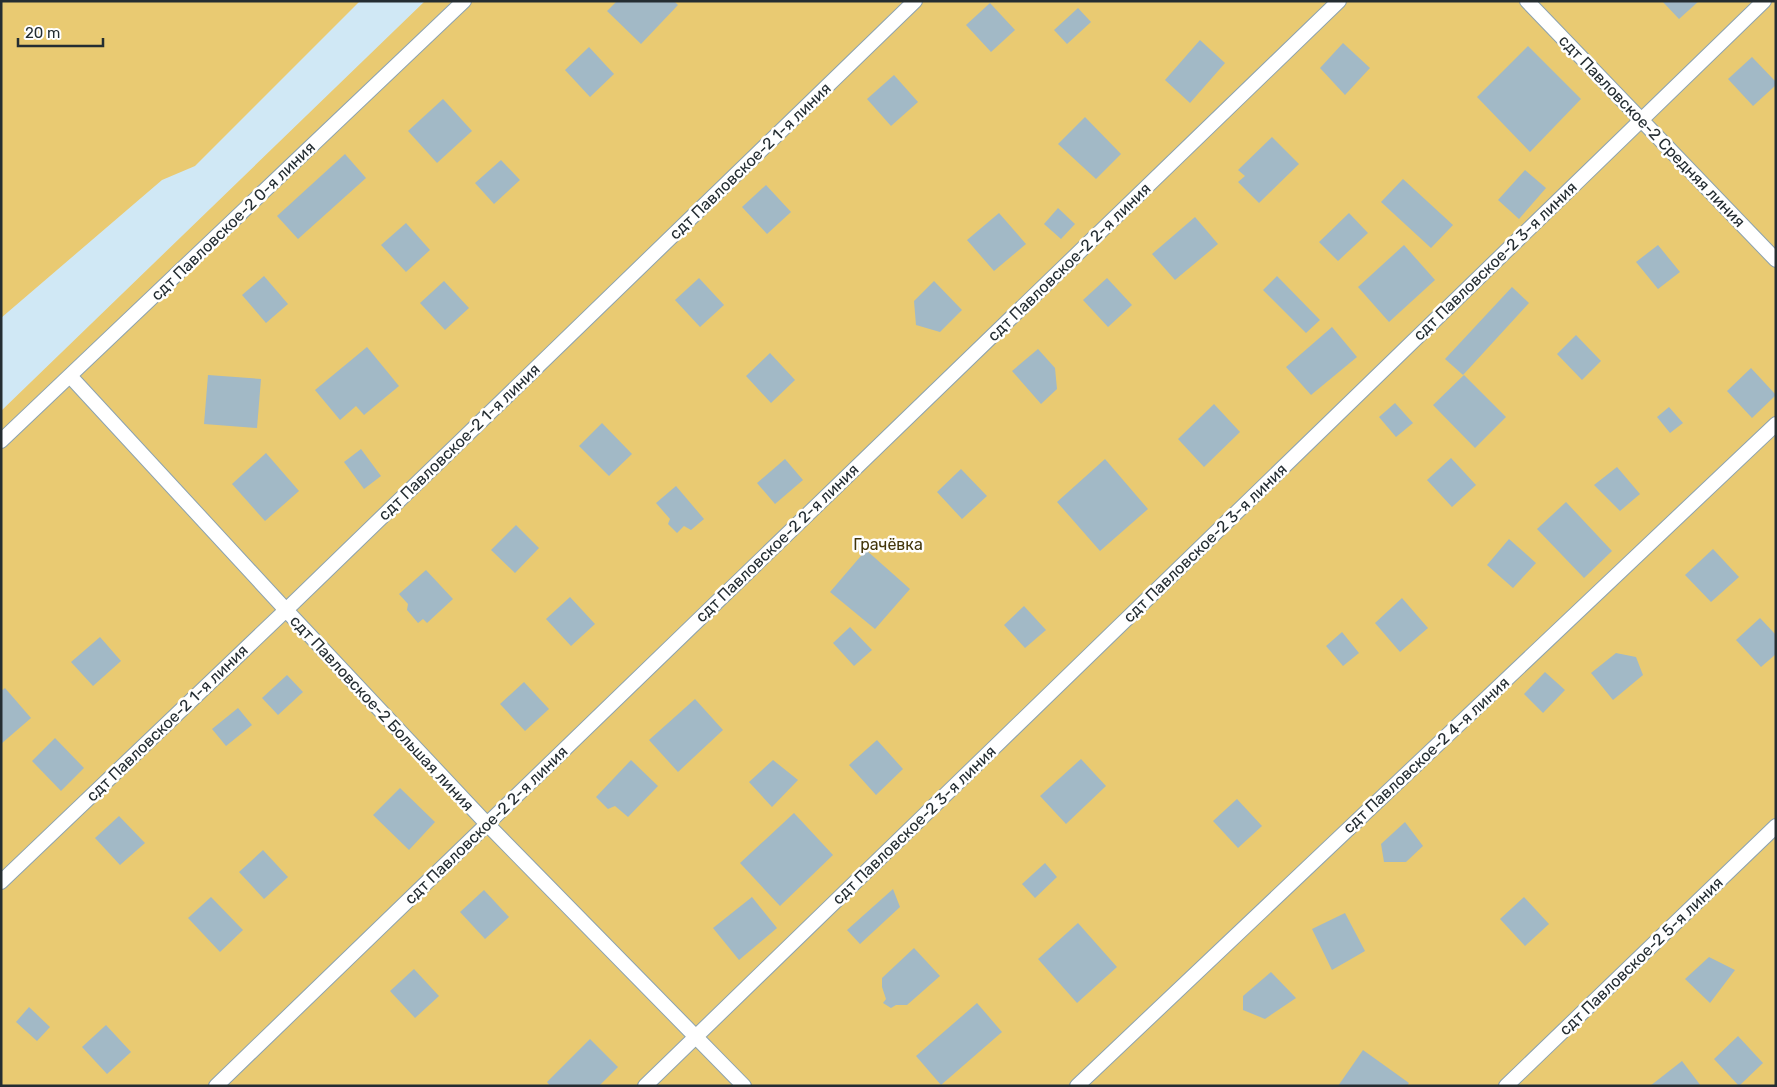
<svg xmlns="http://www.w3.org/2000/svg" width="1777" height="1087" font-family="Rubik,sans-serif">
<rect width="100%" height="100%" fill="#d0e8f5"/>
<path fill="#e9ca72" d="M1 1H360L195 166 162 180 1 318Z
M425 1H1776V1086H1V411Z"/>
<path fill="#a2b9c6" d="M617 1H674L678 5 641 44 607 11Z
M1662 1H1699L1679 19Z
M990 3 1015 30 991 52 966 25Z
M1078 8 1091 22 1067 44 1054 30Z
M1200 40 1225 63 1190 103 1165 80Z
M1343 43 1370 68 1345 95 1320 68Z
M1528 46 1581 99 1530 152 1477 97Z
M589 47 614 74 590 97 565 70Z
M1752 57 1776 82V85L1753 106 1728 79Z
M894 75 918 102 891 126 867 99Z
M443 99 472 131 437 163 408 131Z
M1085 117 1121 154 1096 179 1058 144Z
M1272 137 1299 164 1259 203 1238 182 1245 176 1238 170Z
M345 154 366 178 298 239 277 216Z
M501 160 520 180 494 204 475 183Z
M1525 170 1546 188 1519 219 1498 200Z
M1403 179 1453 225 1431 248 1381 202Z
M766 185 791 212 767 234 742 207Z
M1058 208 1075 224 1061 239 1044 224Z
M999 213 1026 244 994 271 967 240Z
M1349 213 1368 233 1338 261 1319 242Z
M1195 217 1218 244 1175 280 1152 254Z
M406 223 430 250 406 272 381 245Z
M1404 245 1435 280 1389 322 1358 287Z
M1658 245 1680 272 1658 289 1636 262Z
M264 276 288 304 266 323 242 295Z
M1277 276 1320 320 1306 333 1263 290Z
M699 278 724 305 700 327 675 300Z
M1107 278 1132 305 1108 327 1083 300Z
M444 281 469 308 445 330 420 303Z
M934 281 962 310 940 332 916 325 914 301Z
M1512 287 1529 303 1463 375 1445 359Z
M1332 327 1357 357 1311 395 1286 367Z
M1576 335 1601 361 1582 380 1557 354Z
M367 347 399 386 364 415 356 406 340 420 315 390Z
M1038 349 1055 368 1057 389 1041 404 1012 371Z
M770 353 795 380 771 403 746 376Z
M1751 368 1776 395 1752 418 1727 391Z
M208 375 261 379 257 428 204 424Z
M1464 375 1506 417 1475 448 1433 405Z
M1395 403 1413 423 1396 437 1379 417Z
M1214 404 1240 432 1204 467 1178 439Z
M1669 407 1683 423 1670 433 1657 417Z
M602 423 632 454 609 476 579 446Z
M361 449 381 476 364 489 344 462Z
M266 453 299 491 265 521 232 484Z
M1451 458 1476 485 1452 507 1427 480Z
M785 459 803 480 775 504 757 483Z
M1105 459 1148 509 1100 551 1057 502Z
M1617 467 1640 494 1620 511 1594 485Z
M961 469 987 496 962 519 937 492Z
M676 486 704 519 691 530 684 526 677 533 668 524 670 519 656 503Z
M1566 502 1612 551 1584 578 1537 529Z
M516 525 539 548 515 573 491 550Z
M1509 539 1536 563 1513 588 1487 565Z
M1713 549 1739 577 1711 602 1685 575Z
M866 550 910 589 875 629 830 592Z
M426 570 453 599 427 623 423 619 418 623 407 610 408 604 399 594Z
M570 597 595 624 571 646 546 619Z
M1402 598 1428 628 1400 652 1375 623Z
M1024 606 1046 630 1025 648 1004 625Z
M1760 618 1776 635V654L1761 667 1736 640Z
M850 627 872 650 854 666 833 643Z
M1342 632 1359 653 1343 666 1326 646Z
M100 637 121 661 93 686 71 662Z
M1616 653 1636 657 1643 675 1613 700 1591 673Z
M1545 672 1565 690 1543 713 1524 694Z
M287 675 303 692 278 715 262 698Z
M524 682 549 709 525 731 500 704Z
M5 688 31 718 1 744V691Z
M695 699 723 730 678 772 649 740Z
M238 708 252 725 226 746 212 729Z
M55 738 84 768 61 791 32 761Z
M877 740 903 769 876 795 849 765Z
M1081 759 1106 786 1066 824 1040 796Z
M631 760 658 786 628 817 615 806 608 809 596 797Z
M773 760 798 780 772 807 749 782Z
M400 788 435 822 409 850 373 815Z
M1237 799 1262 826 1238 848 1213 821Z
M794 813 833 855 780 906 740 863Z
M119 816 145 843 120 865 95 838Z
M1405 822 1423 846 1406 862H1384L1381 844Z
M263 850 288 877 264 899 239 872Z
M1045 863 1057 877 1035 898 1022 884Z
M893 889 900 907 860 944 847 930Z
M484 890 509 917 485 939 460 912Z
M211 897 243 930 220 952 188 918Z
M752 897 777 928 739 960 713 928Z
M1524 897 1549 924 1525 946 1500 919Z
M1345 913 1365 951 1332 970 1312 929Z
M1078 923 1117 967 1077 1003 1038 959Z
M914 948 940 976 907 1005H896L891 1008 883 1003 886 999 882 987V978Z
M1709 957 1735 970 1710 1003 1685 979Z
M414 969 439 996 415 1018 390 991Z
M1271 972 1296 998 1265 1019 1243 1010V996Z
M977 1003 1002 1032 941 1085 916 1056Z
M29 1007 50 1027 37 1041 16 1022Z
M106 1025 131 1052 107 1074 82 1047Z
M1738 1036 1763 1063 1739 1086 1714 1059Z
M590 1039 618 1067 599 1086H550L547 1082Z
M1363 1050 1409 1083 1407 1086H1338Z
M1682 1061 1701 1086H1650Z"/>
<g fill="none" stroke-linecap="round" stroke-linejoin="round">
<defs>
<path id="service" d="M1527 1 1776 260
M70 376 286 610 487 824 744 1086
M1 441 464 1
M1 882 286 610 915 1
M216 1086 1339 1
M645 1086 1764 1
M1077 1086 1776 424
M1506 1086 1776 826"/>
</defs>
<use href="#service" stroke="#8ca2af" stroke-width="16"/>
<use href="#service" stroke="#fff" stroke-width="14"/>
</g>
<g text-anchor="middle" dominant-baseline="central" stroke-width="5" stroke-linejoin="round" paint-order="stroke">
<g font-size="16" fill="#242d32" stroke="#fff">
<text transform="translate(1652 131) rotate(46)">сдт Павловское-2 Средняя линия</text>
<text transform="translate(750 161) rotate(-44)">сдт Павловское-2 1-я линия</text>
<text transform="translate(233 221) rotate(-44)">сдт Павловское-2 0-я линия</text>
<text transform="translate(1495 261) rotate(-44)">сдт Павловское-2 3-я линия</text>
<text transform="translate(1069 262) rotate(-44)">сдт Павловское-2 2-я линия</text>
<text transform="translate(459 442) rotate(-44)">сдт Павловское-2 1-я линия</text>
<text transform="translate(777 543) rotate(-44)">сдт Павловское-2 2-я линия</text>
<text transform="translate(1205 543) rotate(-44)">сдт Павловское-2 3-я линия</text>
<text transform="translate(382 713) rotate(47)">сдт Павловское-2 Большая линия</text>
<text transform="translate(167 723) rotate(-44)">сдт Павловское-2 1-я линия</text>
<text transform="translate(1426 755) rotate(-43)">сдт Павловское-2 4-я линия</text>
<text transform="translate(486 825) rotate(-44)">сдт Павловское-2 2-я линия</text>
<text transform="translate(914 825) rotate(-44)">сдт Павловское-2 3-я линия</text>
<text transform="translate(1641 956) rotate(-44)">сдт Павловское-2 5-я линия</text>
</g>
<g font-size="16" fill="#42350a" stroke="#fff">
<text x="888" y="544">Грачёвка</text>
</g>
</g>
<rect width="1777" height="1087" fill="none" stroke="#242d32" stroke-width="5"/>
<path d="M18 38v8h85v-8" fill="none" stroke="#242d32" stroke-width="2.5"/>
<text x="25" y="38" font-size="15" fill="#242d32" stroke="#ffffff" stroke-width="4" paint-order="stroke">20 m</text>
</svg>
